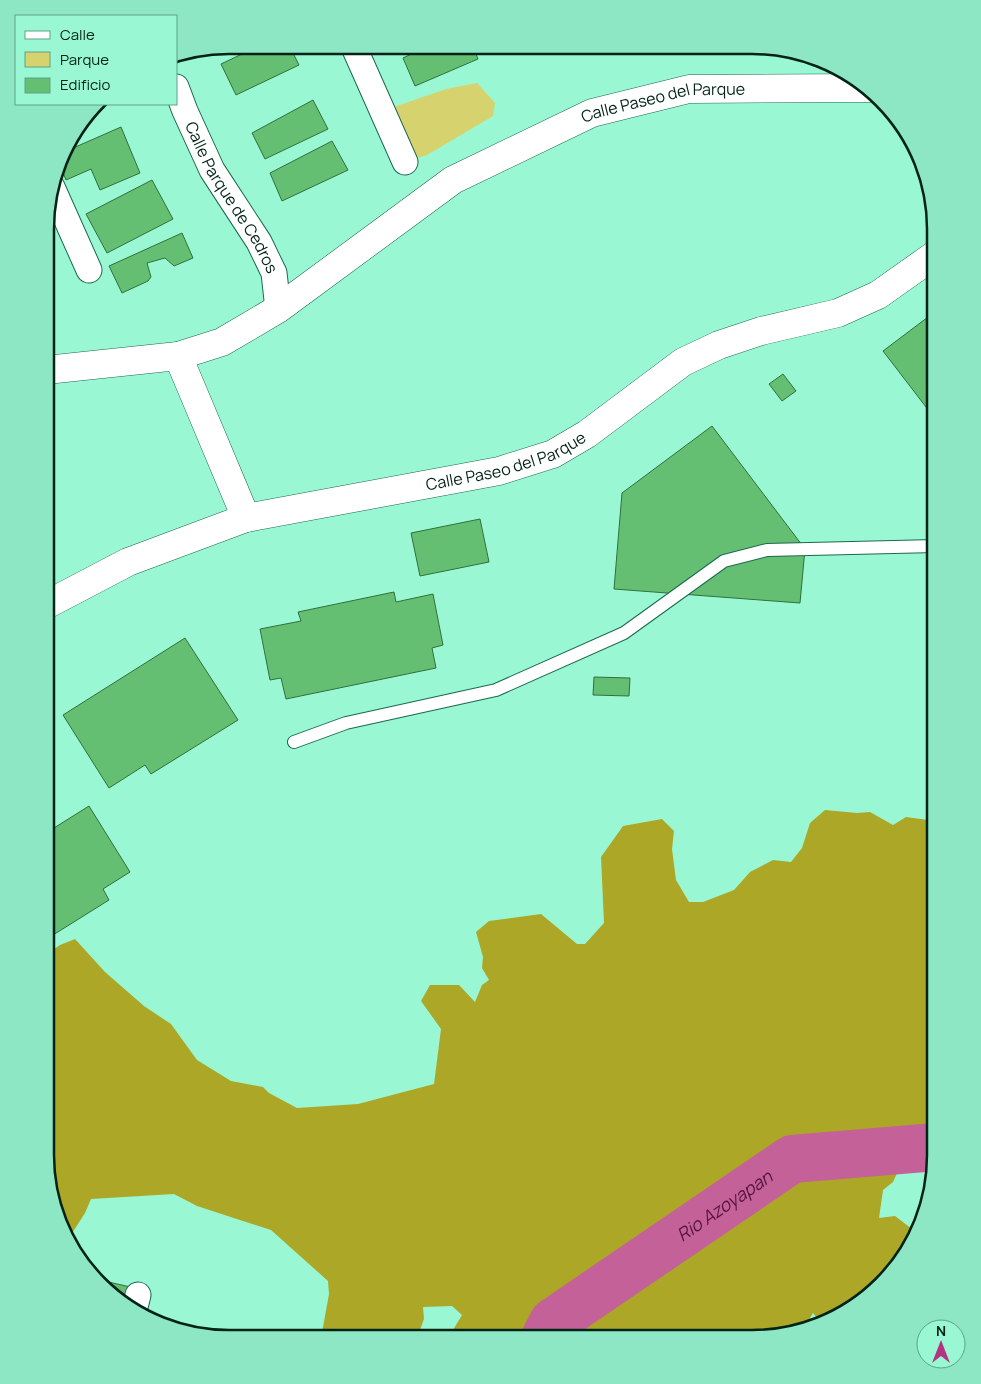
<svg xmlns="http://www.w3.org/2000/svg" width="981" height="1384" font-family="Manrope,sans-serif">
<rect width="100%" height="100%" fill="#99f8d3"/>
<path fill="#d6d36e" d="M477 83 495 103 493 116 427 155 405 162 388 109 446 89Z"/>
<path fill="#aca727" d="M825 810 857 813 870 812 893 825 906 817 928 820 936 810V1107L919 1140 931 1162 920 1172 899 1169 893 1182 883 1190 879 1218 895 1216 916 1232C913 1265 852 1316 821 1323L813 1313 810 1318 809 1326 753 1339 452 1338 450 1335 462 1315 452 1306 423 1307 424 1319 417 1338H321L329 1294 328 1281 271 1230 197 1206 174 1194 91 1199 85 1213 67 1241 64 1236 45 1156V955L60 945 75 939 105 972 144 1006 171 1024 197 1060 231 1081 263 1087 269 1093 297 1108 358 1104 434 1084 441 1029 421 1001 430 985H459L475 1002 482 985 489 980 482 968 483 957 476 932 489 921 541 914 577 944H585L604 923 601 857 623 826 662 819 674 831 672 849 676 880 689 902H703L734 890 750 872 773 860 791 862 802 848 810 823Z"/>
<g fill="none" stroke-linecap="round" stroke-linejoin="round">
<path stroke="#c46199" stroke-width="48" id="s1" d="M545 1338 553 1322 792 1159 936 1147"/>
</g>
<path fill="#65bf72" stroke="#31703b" d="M261 45H289L299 65 236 95 221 64Z
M428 46H473L478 59 415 86 403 58Z
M313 100 328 129 265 159 252 133Z
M121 127 140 173 100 190 91 169 66 180 60 165 64 152Z
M332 141 348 170 282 201 270 173Z
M152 180 173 219 107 253 86 214Z
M182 233 193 258 174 266 165 258 147 263 151 277 148 281 122 293 109 266Z
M936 311V420L883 351Z
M783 374 796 391 782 401 769 384Z
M712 426 805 549 800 603 614 589 622 493Z
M480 519 489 562 420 576 411 533Z
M394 592 396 602 433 594 443 645 432 648 436 668 286 699 281 678 270 680 260 629 301 621 298 612Z
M185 638 238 720 151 774 145 765 109 788 63 715Z
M594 677 630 678 629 696 593 695Z
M89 806 130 872 103 889 109 900 45 940 46 833Z
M104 1281 144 1290 138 1313 117 1301 104 1285Z"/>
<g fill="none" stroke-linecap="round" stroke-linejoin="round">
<defs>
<path id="service" d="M294 742 346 723 496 690 624 633 724 561 767 550 936 546"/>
<g id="minor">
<path d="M353 45 405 162"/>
<path id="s2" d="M176 87 185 111 212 170 259 242 274 273 278 309"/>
<path d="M52 187 89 270"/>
<path d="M134 1311 138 1295"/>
</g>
<g id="tertiary">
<path d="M178 356 246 518"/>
<path id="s3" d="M46 370 178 356 222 342 278 309 453 180 592 113 689 89 869 88"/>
<path id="s4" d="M46 605 128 562 246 518 499 471 553 454 587 434 683 362 719 345 761 331 838 313 878 295 936 254"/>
</g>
</defs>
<use href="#service" stroke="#1b684f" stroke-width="14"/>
<use href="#minor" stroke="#1b684f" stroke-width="27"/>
<use href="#tertiary" stroke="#1b684f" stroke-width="29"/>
<use href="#service" stroke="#fff" stroke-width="12"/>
<use href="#minor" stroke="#fff" stroke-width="25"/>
<use href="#tertiary" stroke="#fff" stroke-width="28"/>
</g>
<g text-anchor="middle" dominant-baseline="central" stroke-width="4" stroke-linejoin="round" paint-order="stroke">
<g font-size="16" fill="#032218" stroke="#99f8d3">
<text stroke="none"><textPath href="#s3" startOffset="688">Calle Paseo del Parque</textPath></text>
<text stroke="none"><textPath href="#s2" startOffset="124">Calle Parque de Cedros</textPath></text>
<text stroke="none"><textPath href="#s4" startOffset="485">Calle Paseo del Parque</textPath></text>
</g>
<g font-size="18" font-style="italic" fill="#54153b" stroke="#99f8d3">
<text stroke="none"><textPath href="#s1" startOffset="225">Rio Azoyapan</textPath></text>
</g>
</g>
<path d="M0 0H981V1384H0ZM229 54H752A175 175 0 0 1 927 229V1155A175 175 0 0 1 752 1330H229A175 175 0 0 1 54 1155V229A175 175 0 0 1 229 54Z" fill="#8de7c4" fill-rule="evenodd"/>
<path fill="none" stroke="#032218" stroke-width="2.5" d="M229 54H752A175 175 0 0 1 927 229V1155A175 175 0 0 1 752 1330H229A175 175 0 0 1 54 1155V229A175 175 0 0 1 229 54Z"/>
<rect x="15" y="15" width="162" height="90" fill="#99f8d3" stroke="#5da288"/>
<rect x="25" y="31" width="25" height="8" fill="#ffffff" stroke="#5da288"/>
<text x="60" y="40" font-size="15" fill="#032218">Calle</text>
<rect x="25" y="52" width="25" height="15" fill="#d6d36e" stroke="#5da288"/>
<text x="60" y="65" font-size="15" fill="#032218">Parque</text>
<rect x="25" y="78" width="25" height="15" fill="#65bf72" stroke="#5da288"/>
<text x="60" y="90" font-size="15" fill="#032218">Edificio</text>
<g transform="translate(941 1344)"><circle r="24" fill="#99f8d3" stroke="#5da288"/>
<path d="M0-4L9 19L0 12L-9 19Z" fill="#b33582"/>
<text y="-8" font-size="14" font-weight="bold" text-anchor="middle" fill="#032218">N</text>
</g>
</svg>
